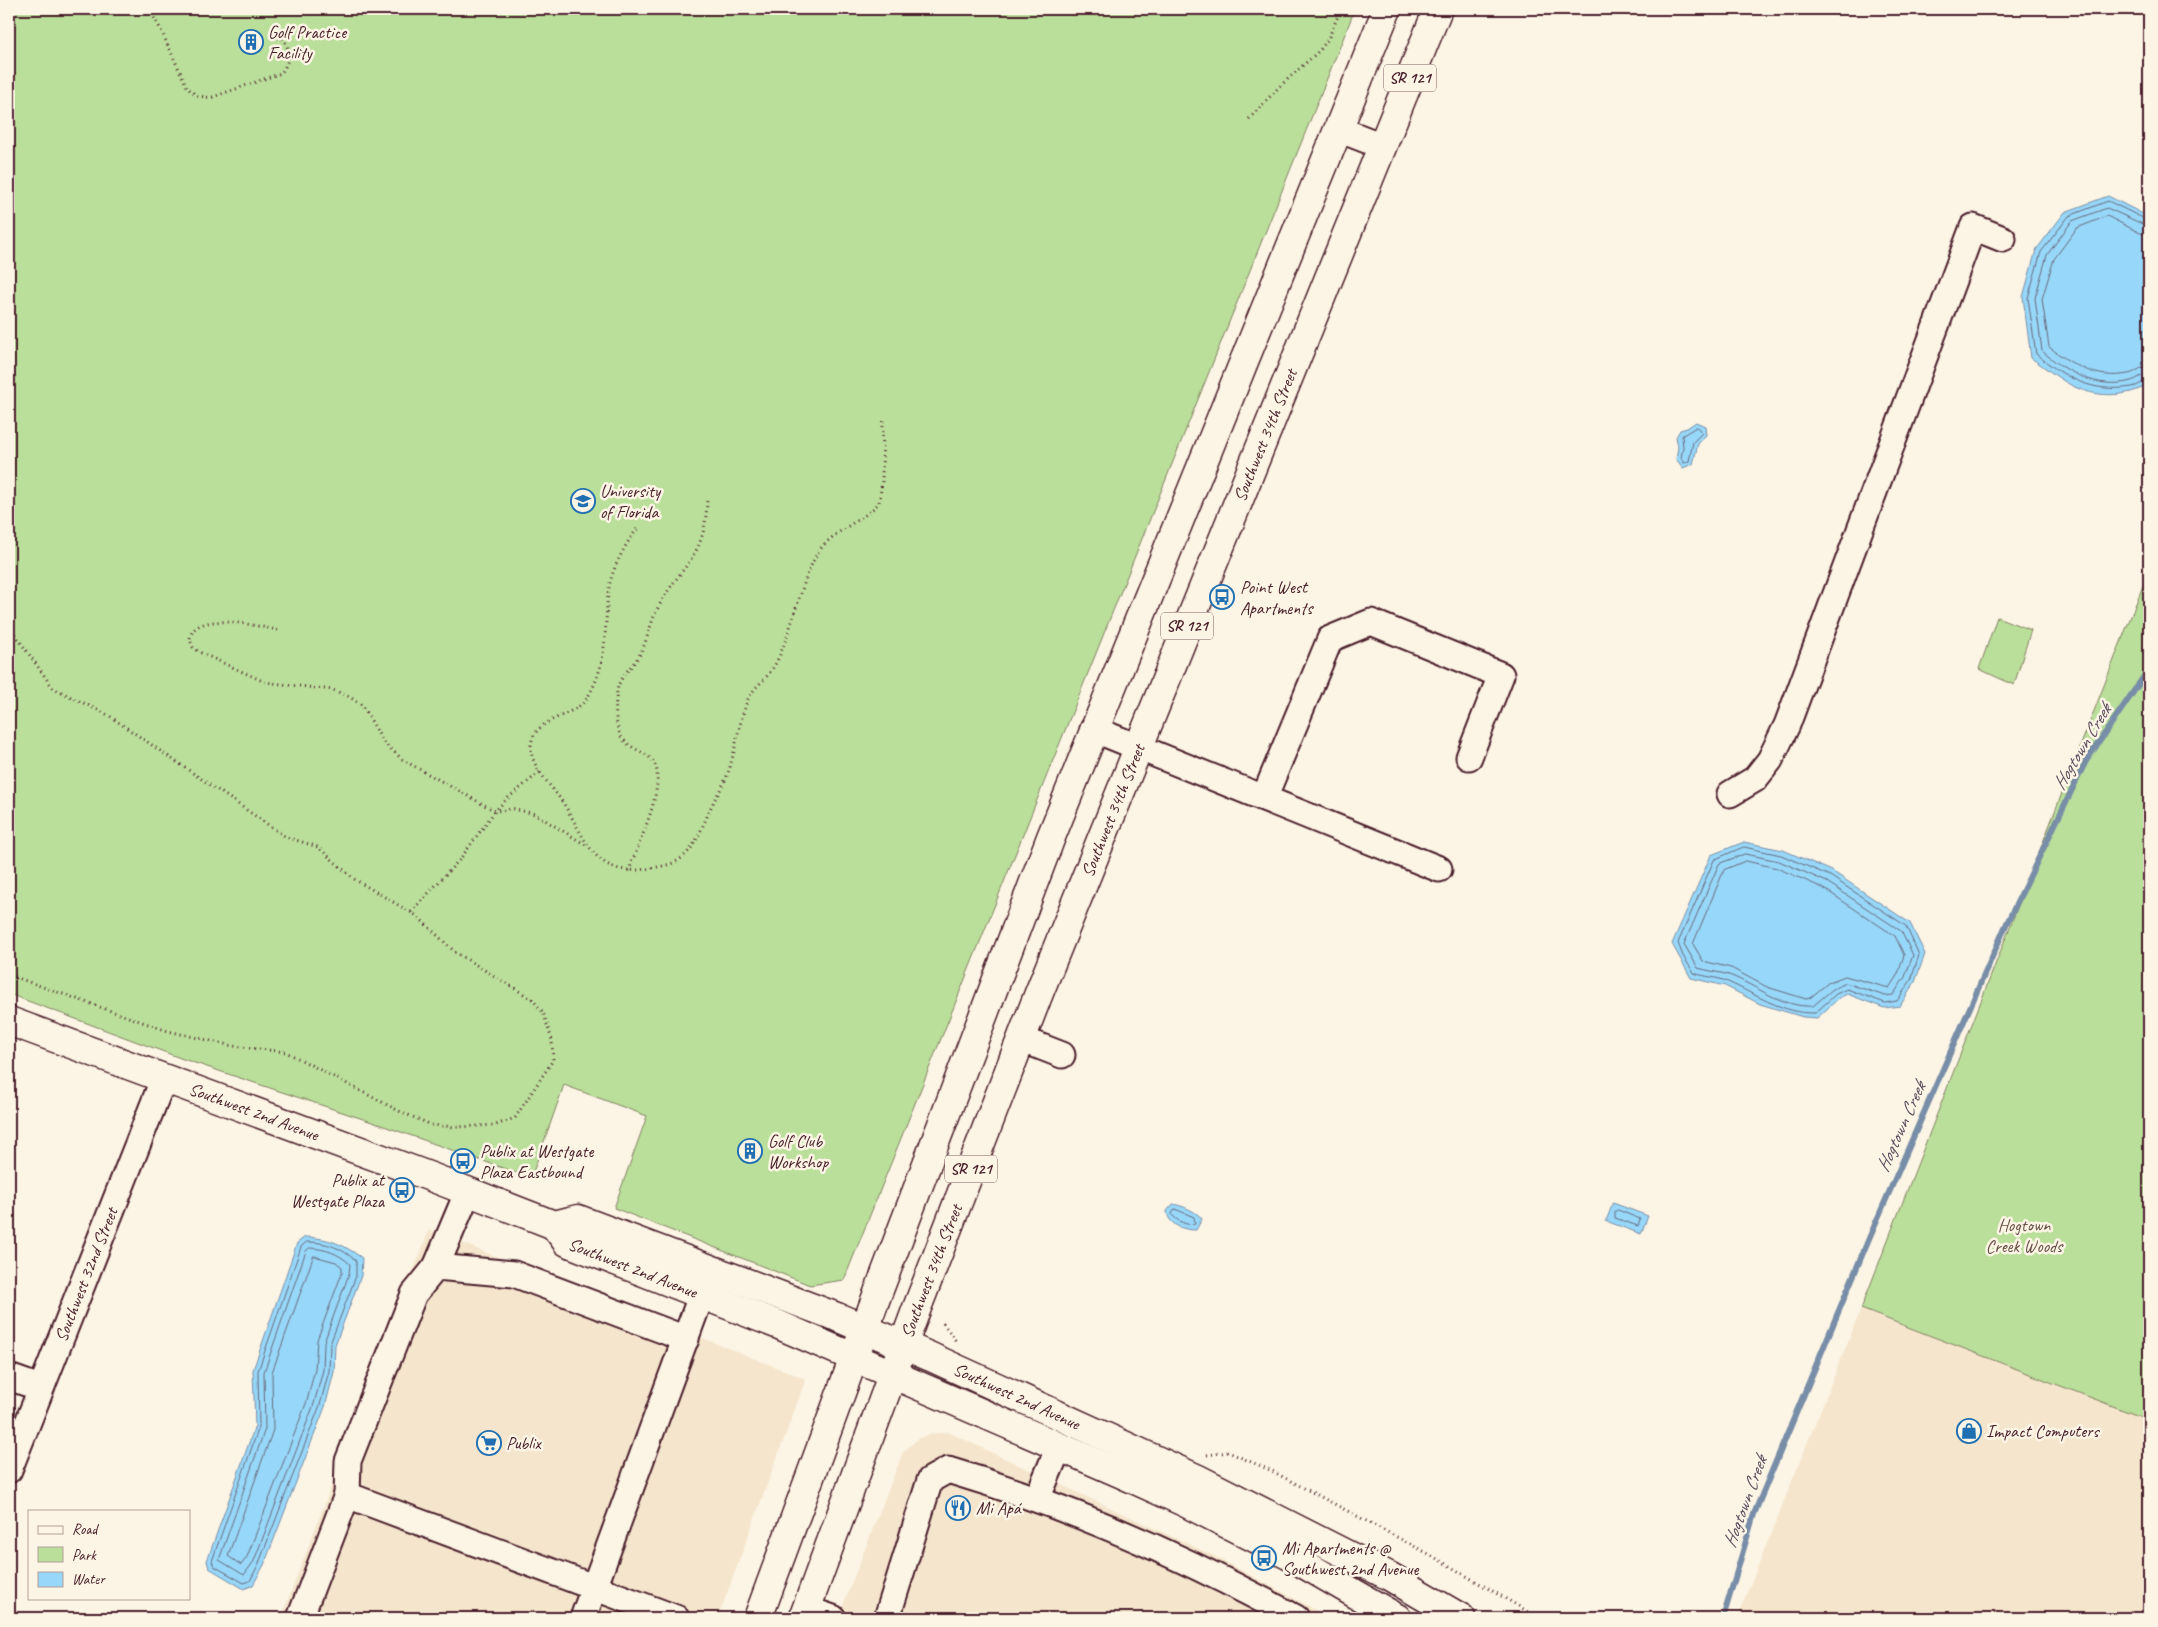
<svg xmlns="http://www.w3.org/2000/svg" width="2158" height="1627" font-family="Caveat,sans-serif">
<rect width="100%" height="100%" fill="#fcf5e5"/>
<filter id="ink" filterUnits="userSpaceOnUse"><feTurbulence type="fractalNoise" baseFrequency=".02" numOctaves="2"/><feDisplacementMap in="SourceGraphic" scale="10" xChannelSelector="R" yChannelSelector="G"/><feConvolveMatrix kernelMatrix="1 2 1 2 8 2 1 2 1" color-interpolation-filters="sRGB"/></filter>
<g filter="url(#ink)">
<path fill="#f5e5cd" d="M429 1230 806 1379 718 1618H281Z
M1861 1309 2149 1420V1618H1737Z
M948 1432 1212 1555 1331 1618H838L903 1452 919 1438 930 1434Z"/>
<path fill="#badf9a" stroke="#827f62" d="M9 9H1355L844 1280 810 1285 614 1208 647 1116 564 1085 531 1178 381 1125 183 1059 9 994Z
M2149 570V1420L1861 1309Z
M1997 617 2031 630 2014 685 1979 669Z"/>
<path fill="#97d7f9" stroke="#788da7" d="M2108 196 2149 217V384C2129 397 2100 398 2077 388 2061 381 2046 368 2031 358L2023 297 2036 250 2065 212Z
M1696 422 1705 426 1706 435 1698 444 1693 464 1683 468 1676 459 1678 447 1676 437 1680 430 1687 428Z
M1744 842 1783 850 1832 871 1910 923 1925 954 1915 982 1900 1006 1884 1008 1847 994 1839 998 1817 1018 1803 1017 1760 1004 1725 986 1691 978 1672 944 1711 855Z
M1613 1203 1648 1216 1641 1234 1606 1221Z
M1173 1204C1181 1205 1198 1212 1202 1219L1196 1230C1183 1230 1168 1225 1167 1211Z
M305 1237C329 1238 343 1244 362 1258L361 1276 335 1345 334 1372 325 1407 264 1565 253 1585 244 1589 209 1568 207 1561 255 1426 253 1370 297 1243Z"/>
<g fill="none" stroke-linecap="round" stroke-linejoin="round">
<path stroke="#69697d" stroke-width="1" d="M2149 221 2108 201 2069 216 2041 252 2028 298 2036 354C2067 379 2092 393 2132 387 2139 386 2143 381 2149 380
M2149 227 2107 208 2072 221 2047 255 2035 298 2042 351C2066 372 2098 390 2131 381 2138 379 2142 374 2149 374
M2149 235 2140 233 2107 216 2077 228 2054 259 2042 299 2049 347C2073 365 2096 380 2128 374 2136 373 2140 366 2149 366
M1697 427 1702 433 1693 442 1689 461 1684 463 1681 458 1683 447 1682 436Z
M1744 847 1781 855 1830 876 1906 926 1919 955 1911 980 1897 1001 1885 1003 1847 989 1836 994 1815 1013C1784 1014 1755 994 1728 982 1718 977 1705 977 1694 973L1683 956 1678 943 1714 860Z
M1745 854 1779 861 1827 882 1901 931 1913 955 1905 977 1893 995 1885 996 1846 983 1833 989 1813 1006C1782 1008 1756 985 1729 975 1719 972 1708 971 1698 968L1684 944 1719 864Z
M1746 861 1777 868 1823 888 1895 936 1904 955 1898 974 1889 988 1845 976 1829 982 1810 998 1806 999 1767 987 1731 968 1703 961 1693 944 1724 870Z
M1175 1209 1194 1217 1195 1224C1187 1226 1177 1221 1172 1215Z
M1618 1210 1640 1219 1638 1226 1615 1218V1212Z
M307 1242C327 1242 342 1248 356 1261V1276L330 1344 329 1371 320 1405 259 1563 250 1581 244 1583 214 1566 212 1561 259 1427 258 1371 301 1247Z
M310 1248C326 1249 338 1253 350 1264L349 1274 324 1342 323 1370 314 1404 254 1561 244 1575 219 1560 265 1429 264 1372 306 1251Z
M314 1256 336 1262 342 1267V1273L317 1340 315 1369 307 1401 247 1557 241 1565 228 1556 273 1430 272 1373Z"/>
<path stroke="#788da7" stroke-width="6" d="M1723 1618 1754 1514 1870 1236 2006 925 2086 761 2149 669"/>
<defs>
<g id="minor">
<path d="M1338 129 1382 146"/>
<path d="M1093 729 1439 869"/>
<path d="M1730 794 1755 779 1770 760 1787 725 1973 227 2003 239"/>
<path d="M1264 798 1330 639 1371 622 1501 675 1469 757"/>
<path d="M1021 1039 1062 1055"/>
<path d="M436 1267 514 1274 686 1339"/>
<path d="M9 1377 40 1388"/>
<path id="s1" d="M9 1470 163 1080"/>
<path d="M347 1495 348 1461 414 1294 436 1267 468 1191"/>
<path d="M1037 1499 1059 1447"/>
<path d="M806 1609 833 1618"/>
<path d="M300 1618 347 1495 676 1618"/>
<path d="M583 1618 701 1296"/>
<path d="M887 1618 930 1480 948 1470C1069 1506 1185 1557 1296 1618"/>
</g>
<g id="major">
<path id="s2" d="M9 1021 431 1177 554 1225 567 1242 779 1325 1122 1474 1186 1503 1290 1556 1397 1618"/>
<path id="s3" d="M554 1225 578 1219 837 1317 931 1357 1198 1479 1389 1576 1461 1618"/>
<path d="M758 1618 876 1298 1051 837 1387 9"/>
<path id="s4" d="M803 1618 915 1313 1039 993 1438 9"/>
</g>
</defs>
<use href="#minor" stroke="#4a1f2b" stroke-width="29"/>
<use href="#major" stroke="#4a1f2b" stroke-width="31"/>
<path stroke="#4a1f2b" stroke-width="3" stroke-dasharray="1 4" stroke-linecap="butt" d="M149 9 160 28 187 87C194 95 202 98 213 97L281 73C289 63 292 49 282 38L272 37
M1249 119 1279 87 1320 50 1328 39 1341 9
M637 529C623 548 611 570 608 594 604 632 608 665 587 698 574 718 533 717 531 746 530 766 550 784 561 800 586 836 592 878 646 869 656 867 668 866 677 861 697 850 704 820 714 801 719 792 725 782 728 773 736 749 739 722 748 699 753 689 761 683 768 675 776 665 782 651 786 639 795 615 806 569 819 551 834 530 861 522 879 503L882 482 883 421
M9 626 53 688 108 715 286 837 318 847 354 879 417 916 455 952 532 999 543 1012 552 1040 553 1060 515 1118 496 1125 455 1127 432 1125 401 1112 286 1052 233 1046 168 1031 9 975
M278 630C259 627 192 608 190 640L193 647 199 652 265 682 333 690 350 697 363 706 383 742 403 760 495 811 514 809 535 814 586 845
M629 871C638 844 660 800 657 772 655 752 634 753 623 739 614 728 615 705 617 691 619 677 631 668 639 656 648 640 650 622 659 606 684 560 706 559 707 498
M411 912 461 858 495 811 509 797 540 772
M943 1323 956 1341
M1207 1455 1228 1452 1270 1470 1427 1553 1539 1618"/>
<use href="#minor" stroke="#fcf5e5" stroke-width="25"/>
<use href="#major" stroke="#fcf5e5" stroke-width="28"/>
</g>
</g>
<defs>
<symbol id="building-ring" viewBox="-11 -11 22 22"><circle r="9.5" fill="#fcf5e5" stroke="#1f6fb2" stroke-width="1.5"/><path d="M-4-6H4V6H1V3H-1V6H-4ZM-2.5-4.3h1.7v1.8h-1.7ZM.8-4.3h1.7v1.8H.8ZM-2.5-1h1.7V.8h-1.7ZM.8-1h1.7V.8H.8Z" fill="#1f6fb2"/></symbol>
<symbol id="university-ring" viewBox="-11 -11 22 22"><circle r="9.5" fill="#fcf5e5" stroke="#1f6fb2" stroke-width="1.5"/><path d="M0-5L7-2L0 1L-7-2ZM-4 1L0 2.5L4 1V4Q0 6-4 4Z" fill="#1f6fb2"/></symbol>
<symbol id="bus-ring" viewBox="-11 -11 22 22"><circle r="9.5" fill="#fcf5e5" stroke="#1f6fb2" stroke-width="1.5"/><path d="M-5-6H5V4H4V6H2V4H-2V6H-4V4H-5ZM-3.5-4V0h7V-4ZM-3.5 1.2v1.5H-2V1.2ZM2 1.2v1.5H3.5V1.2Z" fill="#1f6fb2"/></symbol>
<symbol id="shop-ring" viewBox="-11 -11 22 22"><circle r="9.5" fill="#fcf5e5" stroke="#1f6fb2" stroke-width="1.5"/><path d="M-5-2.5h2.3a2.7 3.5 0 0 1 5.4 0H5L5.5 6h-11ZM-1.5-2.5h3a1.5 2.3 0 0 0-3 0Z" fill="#1f6fb2"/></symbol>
<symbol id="supermarket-ring" viewBox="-11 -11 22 22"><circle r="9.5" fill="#fcf5e5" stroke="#1f6fb2" stroke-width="1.5"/><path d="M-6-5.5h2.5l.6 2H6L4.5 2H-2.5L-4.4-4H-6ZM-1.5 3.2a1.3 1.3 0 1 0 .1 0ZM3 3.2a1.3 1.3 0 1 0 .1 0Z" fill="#1f6fb2"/></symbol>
<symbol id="restaurant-ring" viewBox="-11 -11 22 22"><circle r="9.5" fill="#fcf5e5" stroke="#1f6fb2" stroke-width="1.5"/><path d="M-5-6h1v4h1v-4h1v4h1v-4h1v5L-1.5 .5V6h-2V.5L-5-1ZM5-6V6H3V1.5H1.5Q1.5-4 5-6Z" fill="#1f6fb2"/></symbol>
</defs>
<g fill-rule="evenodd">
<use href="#building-ring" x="237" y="28" width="28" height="28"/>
<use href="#university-ring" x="569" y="487" width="28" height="28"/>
<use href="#bus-ring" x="1208" y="583" width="28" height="28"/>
<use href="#building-ring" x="736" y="1137" width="28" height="28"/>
<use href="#bus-ring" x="449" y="1147" width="28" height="28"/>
<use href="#bus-ring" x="388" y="1176" width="28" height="28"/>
<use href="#shop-ring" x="1955" y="1417" width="28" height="28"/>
<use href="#supermarket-ring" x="475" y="1429" width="28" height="28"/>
<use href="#restaurant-ring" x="944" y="1494" width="28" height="28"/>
<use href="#bus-ring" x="1250" y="1544" width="28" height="28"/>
</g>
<g text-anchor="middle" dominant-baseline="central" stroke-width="5" stroke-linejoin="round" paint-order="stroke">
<g fill="#fcf5e5" stroke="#7f5f63" stroke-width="1">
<rect x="1384" y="64.5" width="52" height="27" rx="4"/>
<rect x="1161" y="612.5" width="52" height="27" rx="4"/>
<rect x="945" y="1155.5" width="52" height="27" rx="4"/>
</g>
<g font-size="16" font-weight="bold" fill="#4a1f2b">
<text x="1410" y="78">SR 121</text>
<text x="1187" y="626">SR 121</text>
<text x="971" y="1169">SR 121</text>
</g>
<g font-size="18" fill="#4a1f2b" stroke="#fcf5e5" text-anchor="start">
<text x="268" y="32">Golf Practice<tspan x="268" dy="21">Facility</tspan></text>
<text x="600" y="491">University<tspan x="600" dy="21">of Florida</tspan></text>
<text x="1240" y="587">Point West<tspan x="1240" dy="21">Apartments</tspan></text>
<text x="768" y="1141">Golf Club<tspan x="768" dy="21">Workshop</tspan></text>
<text x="480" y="1151">Publix at Westgate<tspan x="480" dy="21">Plaza Eastbound</tspan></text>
<text x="384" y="1180" text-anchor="end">Publix at<tspan x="384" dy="21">Westgate Plaza</tspan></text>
<text x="1986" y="1431">Impact Computers</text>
<text x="506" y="1443">Publix</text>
<text x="976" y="1508">Mi Apá</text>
<text x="1282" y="1548">Mi Apartments @<tspan x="1282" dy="21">Southwest 2nd Avenue</tspan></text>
</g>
<g font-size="18" fill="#4a1f2b" stroke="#fcf5e5">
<text stroke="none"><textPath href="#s4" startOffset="1270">Southwest 34th Street</textPath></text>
<text stroke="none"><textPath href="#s4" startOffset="865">Southwest 34th Street</textPath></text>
<text stroke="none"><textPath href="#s2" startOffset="261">Southwest 2nd Avenue</textPath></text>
<text stroke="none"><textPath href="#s2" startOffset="674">Southwest 2nd Avenue</textPath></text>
<text stroke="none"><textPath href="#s4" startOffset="370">Southwest 34th Street</textPath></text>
<text stroke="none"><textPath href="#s1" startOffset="210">Southwest 32nd Street</textPath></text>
<text stroke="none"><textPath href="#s3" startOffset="498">Southwest 2nd Avenue</textPath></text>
</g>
<g font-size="18" fill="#664f47" stroke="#fcf5e5">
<text x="2024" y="1225">Hogtown<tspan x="2024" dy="21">Creek Woods</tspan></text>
</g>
<g font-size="19" font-style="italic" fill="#5d4d5e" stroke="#fcf5e5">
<text transform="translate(2082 747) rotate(-59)">Hogtown Creek</text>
<text transform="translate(1901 1127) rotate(-66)">Hogtown Creek</text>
<text transform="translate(1745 1502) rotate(-70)">Hogtown Creek</text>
</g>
</g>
<rect width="2158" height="1627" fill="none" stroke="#fcf5e5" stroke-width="30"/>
<rect x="15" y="15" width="2128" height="1597" fill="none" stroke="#4a1f2b" stroke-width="2" filter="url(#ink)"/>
<rect x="28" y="1510" width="162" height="90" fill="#fcf5e5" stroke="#b59f9b"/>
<rect x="38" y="1526" width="25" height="8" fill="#fcf5e5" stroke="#b59f9b"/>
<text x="72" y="1534" font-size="15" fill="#4a1f2b">Road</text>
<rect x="38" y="1547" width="25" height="15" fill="#badf9a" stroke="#b59f9b"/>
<text x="72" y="1560" font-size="15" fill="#4a1f2b">Park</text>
<rect x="38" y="1572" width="25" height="15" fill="#97d7f9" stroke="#b59f9b"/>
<text x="72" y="1584" font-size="15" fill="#4a1f2b">Water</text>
</svg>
